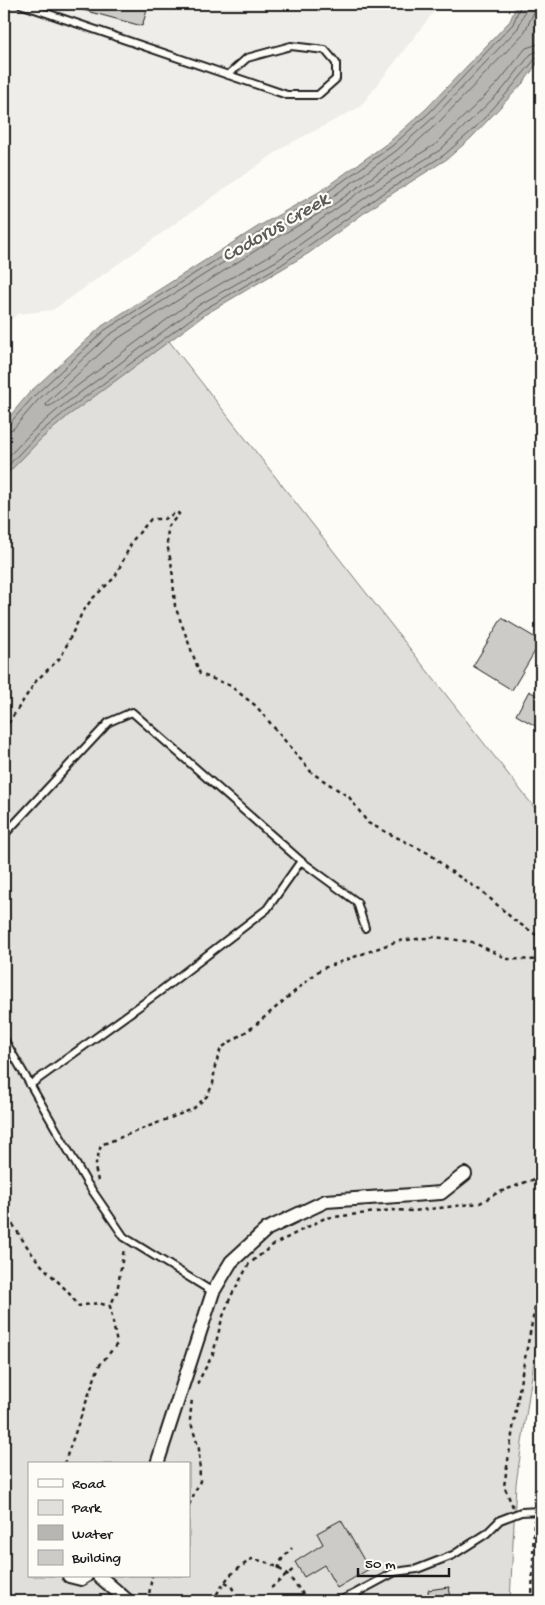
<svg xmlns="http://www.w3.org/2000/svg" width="545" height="1605" font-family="'Gochi Hand',sans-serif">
<rect width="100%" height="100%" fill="#fdfcf7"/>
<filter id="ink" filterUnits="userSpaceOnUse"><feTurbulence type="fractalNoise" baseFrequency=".02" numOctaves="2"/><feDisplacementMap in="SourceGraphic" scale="10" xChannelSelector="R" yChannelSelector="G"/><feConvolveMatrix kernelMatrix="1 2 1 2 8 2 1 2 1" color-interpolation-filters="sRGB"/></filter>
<g filter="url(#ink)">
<path fill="#eeede9" d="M4 4H440L360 107 285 146 53 310 17 314 4 326Z"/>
<path fill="#e0dfdb" stroke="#7e7e7c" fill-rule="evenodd" d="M169 341 541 816V1313L516 1484 510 1601H4V477L41 439 69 415ZM29 1464H189V1576H29Z"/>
<path fill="#b7b6b2" stroke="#797876" d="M517 4H541V58L524 82 471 138 447 159 382 200 309 253 206 314 69 415 41 439 4 477V423L30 392 102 326 259 226 319 192 389 142 426 109 510 21Z"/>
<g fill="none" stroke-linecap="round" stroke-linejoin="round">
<path stroke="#5a5a58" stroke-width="1" d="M535 4 534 12 524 33 439 122 400 157 329 208 269 242 114 341 47 402 46 406H50L196 298 274 253 371 184 436 144 497 84 526 48 541 43
M4 426 9 424 34 396 105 330 262 231 322 196 392 146 430 112 513 24 521 4
M4 432 13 429 38 400 109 335 265 236 325 202 396 151 434 117 518 28 528 4
M4 461 33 431 62 406 199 305 278 260 376 190 440 150 503 89 531 54 541 50
M4 470 37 435 66 411 203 310 281 265 379 196 444 155 475 128 507 93 536 58 541 56"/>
</g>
<path fill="#cccbc8" stroke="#1c1c1c" d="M72 4H149L142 26 72 7Z
M502 618 541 641 512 690 473 666Z
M529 691 541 698V729L516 715Z
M341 1520 369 1569 337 1588 324 1565 304 1577 295 1562 323 1544 317 1533Z
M449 1587 451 1598 429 1601 428 1590Z"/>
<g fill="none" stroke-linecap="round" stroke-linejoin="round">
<defs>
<path id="service" d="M20 4 287 95H318L336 79V63L325 50 291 46 247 58 228 75
M4 835 109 722 132 712 301 861 357 902 365 928
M4 1039 87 1183 124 1237 213 1292
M30 1085 159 992 267 909 301 861
M356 1593 395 1572 417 1569 453 1555 486 1534 500 1520 521 1512 541 1511
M339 1601 356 1593 357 1601"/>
<path id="minor" d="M157 1464 213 1292 231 1262 267 1229 326 1201 441 1193 465 1174
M69 1576 81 1579 86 1576
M99 1576 128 1601"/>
</defs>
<use href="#service" stroke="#1c1c1c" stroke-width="10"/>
<use href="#minor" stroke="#1c1c1c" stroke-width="16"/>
<path stroke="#1c1c1c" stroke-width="2.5" stroke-dasharray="4 4" stroke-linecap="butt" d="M4 730 36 681 61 657 81 615 91 600 115 577 133 540 151 519H164L177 512 179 514 168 527 167 544 172 567 175 606 200 674 229 685 256 706 312 773 349 797 368 823 430 854 446 868 484 893 514 920 541 938
M98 1181 95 1167 101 1145 193 1109 207 1096 213 1084 215 1066 221 1048 253 1027 321 969 398 941 435 937 472 942 508 959 541 960
M4 1211C15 1227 25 1245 37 1260 51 1277 66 1286 78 1306L98 1303 110 1306
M197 1384 213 1354 222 1319 231 1296 249 1264 273 1245 325 1218 393 1210 414 1211 480 1203 497 1193 526 1182 535 1179 541 1182
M64 1464 99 1366 117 1344 110 1306 117 1292 124 1249
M535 1502 541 1418
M189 1505 200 1481 199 1449 190 1420 192 1398
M513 1507 504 1486 521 1378 541 1278
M278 1569 282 1559 292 1548
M225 1582C233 1586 236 1592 233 1601
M271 1588 295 1568
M148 1601 152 1576
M212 1601 229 1576 251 1559C282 1563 291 1578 308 1601
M532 1601 534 1520"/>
<use href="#service" stroke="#fdfcf7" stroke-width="6"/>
<use href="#minor" stroke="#fdfcf7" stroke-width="12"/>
</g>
</g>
<g text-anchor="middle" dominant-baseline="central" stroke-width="4.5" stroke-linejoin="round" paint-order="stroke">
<g font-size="20" font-style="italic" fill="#5a5a58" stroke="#fdfcf7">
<text transform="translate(276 229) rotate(-30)">Codorus Creek</text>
</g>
</g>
<rect width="545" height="1605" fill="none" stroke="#fdfcf7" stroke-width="20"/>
<rect x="10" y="10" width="525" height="1585" fill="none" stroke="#1c1c1c" stroke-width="2" filter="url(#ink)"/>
<rect x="28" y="1462" width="162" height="115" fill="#fdfcf7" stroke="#a3a29f"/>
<rect x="38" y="1479" width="25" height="8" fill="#fdfcf7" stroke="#a3a29f"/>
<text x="72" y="1488" font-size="15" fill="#1c1c1c">Road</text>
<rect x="38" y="1500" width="25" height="15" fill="#e0dfdb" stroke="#a3a29f"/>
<text x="72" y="1512" font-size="15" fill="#1c1c1c">Park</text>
<rect x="38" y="1525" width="25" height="15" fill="#b7b6b2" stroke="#a3a29f"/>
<text x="72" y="1538" font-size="15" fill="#1c1c1c">Water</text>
<rect x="38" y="1550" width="25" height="15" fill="#cccbc8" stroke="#a3a29f"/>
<text x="72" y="1562" font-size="15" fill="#1c1c1c">Building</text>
<path d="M358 1568v8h91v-8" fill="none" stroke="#1c1c1c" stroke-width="2.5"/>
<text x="365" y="1568" font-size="15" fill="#1c1c1c" stroke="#fdfcf7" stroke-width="4" paint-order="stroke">50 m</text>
</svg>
